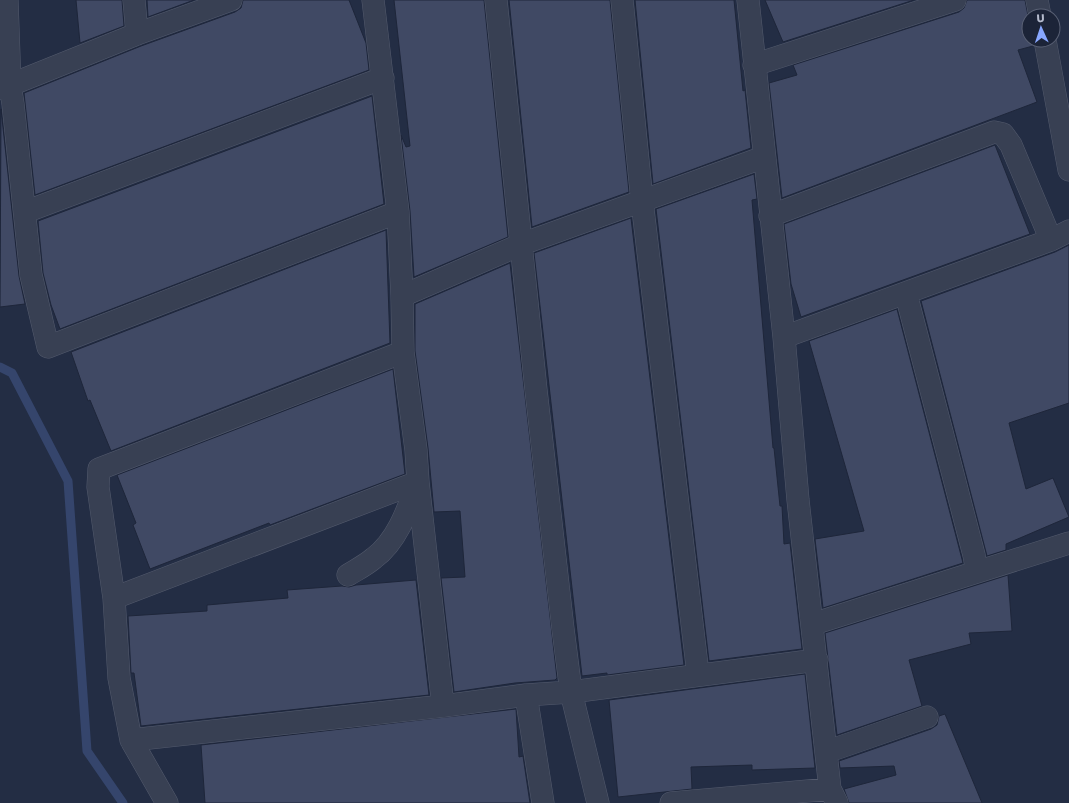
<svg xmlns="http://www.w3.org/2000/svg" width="1069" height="803" font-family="'Golos Text',sans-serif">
<rect width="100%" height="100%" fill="#232d44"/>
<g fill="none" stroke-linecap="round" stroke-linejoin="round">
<path stroke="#35456c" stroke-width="9" d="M0 367 12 373 68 481 87 751 123 803"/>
</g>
<path fill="#404964" stroke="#1e263a" d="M76 0H122L124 26 80 43Z
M147 0H194L148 17Z
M243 0H349L366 43 369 70 35 195 24 93 141 46 235 12 241 8Z
M394 0H484L508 237 414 277 410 211 401 135 406 147 410 146Z
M509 0H610L629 192 532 227Z
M635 0H734L743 91 745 90 751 148 653 184Z
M765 0H914L783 42Z
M967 0H1025L1029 21V40H1033V46L1018 50 1037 102 782 198 769 83 797 75 793 65 959 12 964 8Z
M372 96 384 204 60 329 51 305 43 273 38 221Z
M1 109 19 276 25 304 0 307Z
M995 145 1030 234 801 317 791 284 784 224Z
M754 174 757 199 752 200 773 448H774L780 506H782L784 544 790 543 802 649 709 661 656 209Z
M631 218 684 665 607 675V673L582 676 534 253Z
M386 230 390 343 111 451 90 400 88 401 71 352Z
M1069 245V403L1009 423 1026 489 1053 478 1069 517 1006 544V550L987 556 921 301 1055 252Z
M510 263 557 678 555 680 515 683 454 692 441 578 465 577 460 511 434 512 428 448 415 351V304Z
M897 309 963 563 823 608 815 539 864 531 809 341Z
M393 369 405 474 270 525 269 523 150 569 133 525 136 523 117 475Z
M1008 575 1012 631 969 633 971 644 909 660 922 706 837 735 825 633Z
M416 580 429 695 141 726 134 673H131L128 616 207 611V605L288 598 287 590 342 586 349 587 356 585Z
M805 674 815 768 752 770V765L691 767 692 789 618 797 609 700Z
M516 709 519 757 523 756 530 803H205L201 745Z
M945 714 982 803H849L844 789 896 775 894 766 840 768 839 761 931 729 937 725 939 716Z"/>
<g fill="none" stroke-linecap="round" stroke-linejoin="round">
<defs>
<path id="minor" d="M7 0 10 85 137 34 231 0
M134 0 137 34
M373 0 398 212 402 296
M496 0 536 390 563 629 571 692 598 803
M622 0 642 201 698 674
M748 0 784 337 798 500 830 789 837 803
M1037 0 1040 16
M1045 40 1069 170
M754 65 955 0
M0 88 10 85 13 104 31 275 48 347 398 212
M764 157 522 244 402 296 403 352 99 469 98 487 114 598 119 678 131 740 443 706 526 695 571 692 817 660
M25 212 383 78
M770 216 994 132 1003 134 1011 145 1051 240
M784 337 1051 240 1069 231
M403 352 416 450 418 482 443 706
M977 572 1069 543
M348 575C356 570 366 565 374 558 396 542 407 512 416 487
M114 598 418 482
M813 624 977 572 974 555 906 294
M526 695 543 803
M131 740 167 803
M826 752 927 717
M671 803 830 789"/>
</defs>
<use href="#minor" stroke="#535a6d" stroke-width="23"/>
<use href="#minor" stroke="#384053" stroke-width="22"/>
</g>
<g transform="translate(1041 28) rotate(357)"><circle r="19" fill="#1c2438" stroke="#596074"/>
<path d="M0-3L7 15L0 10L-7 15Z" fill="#88a7ff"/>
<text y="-6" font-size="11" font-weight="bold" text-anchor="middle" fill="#b5bbcd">U</text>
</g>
</svg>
